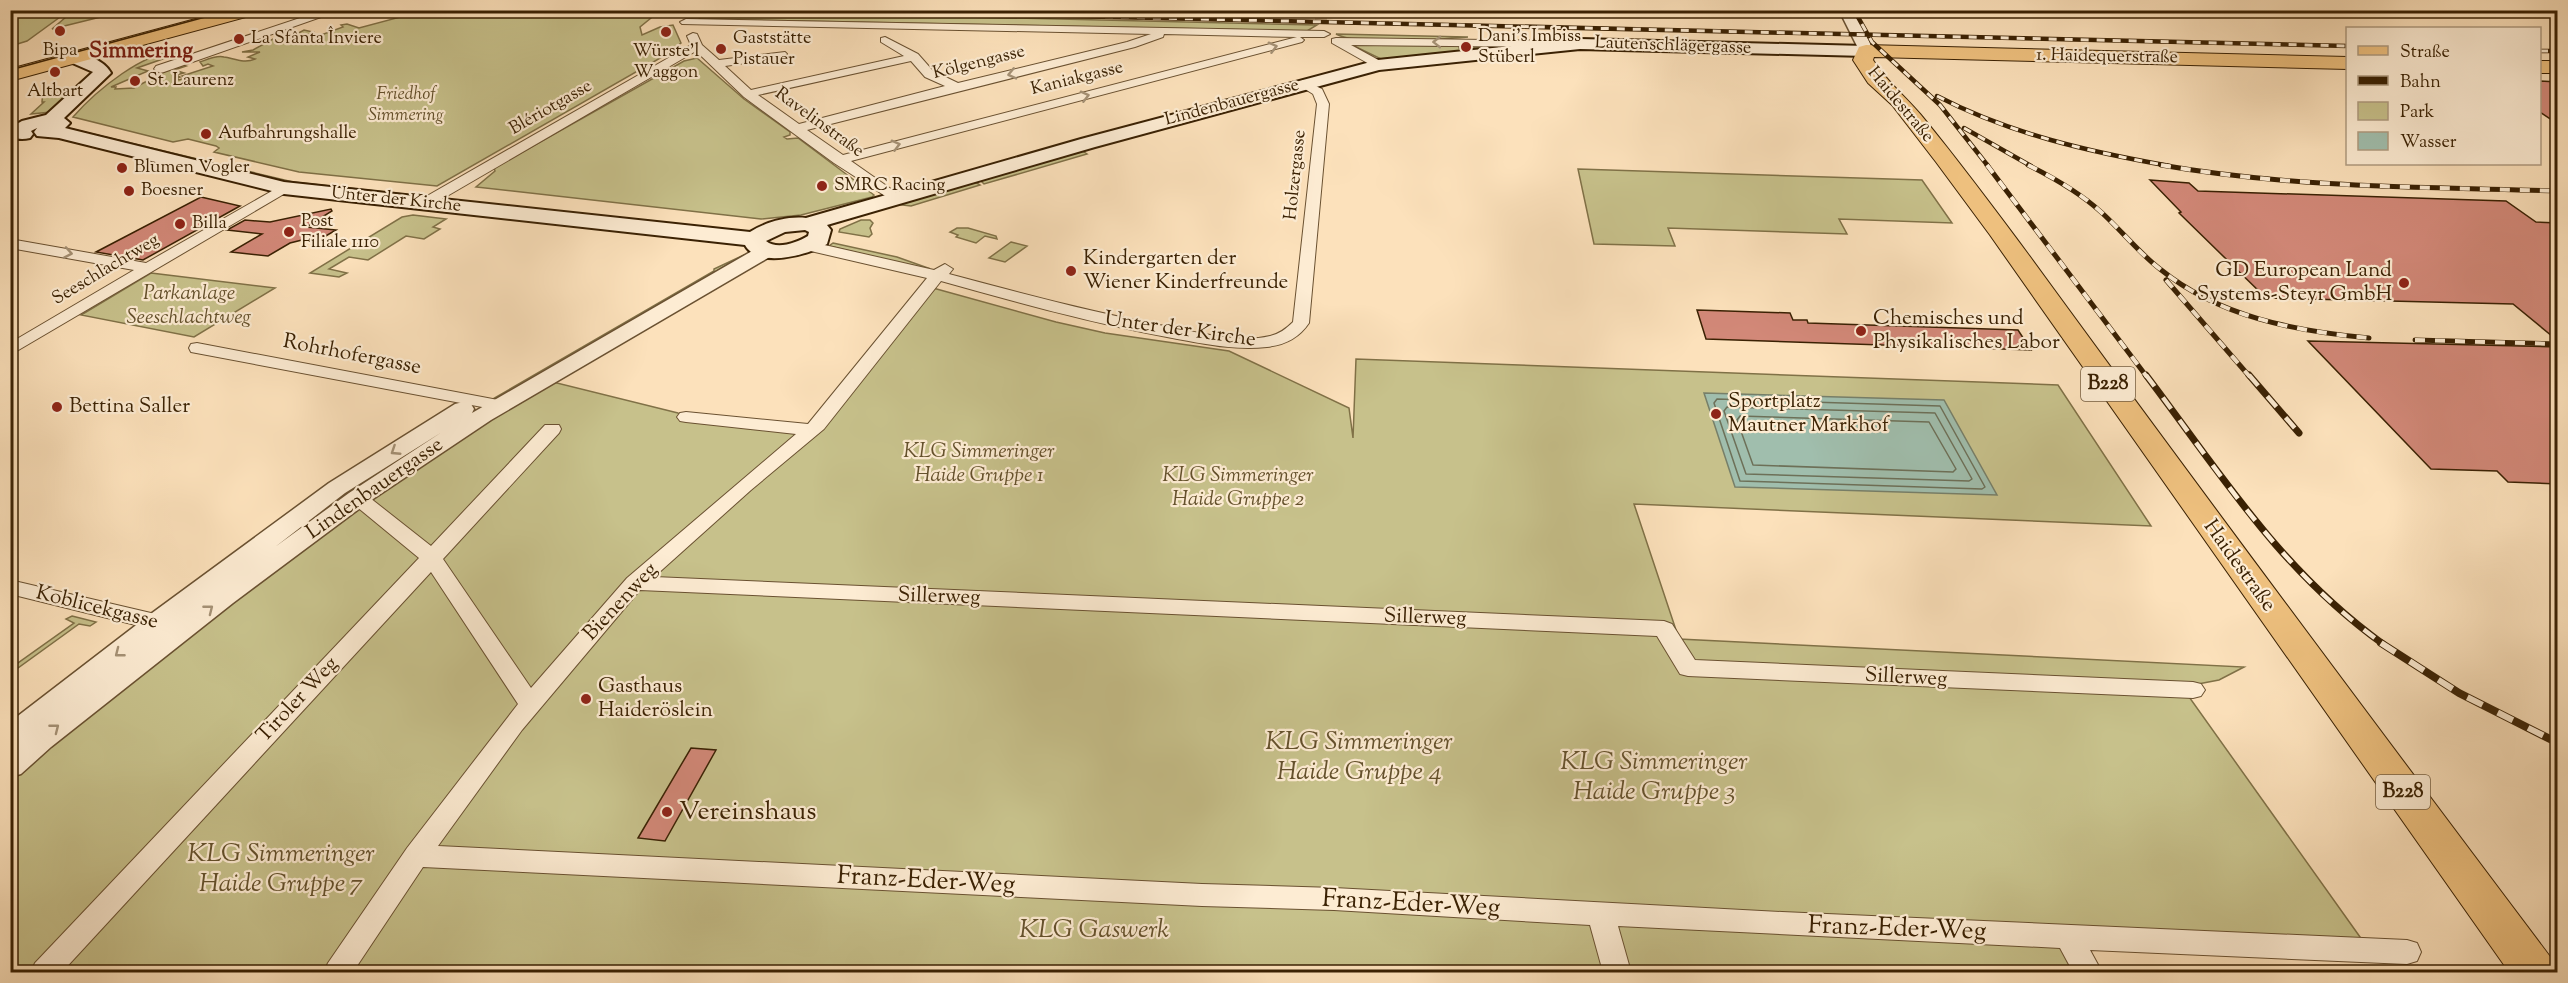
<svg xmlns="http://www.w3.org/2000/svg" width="2568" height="983" font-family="'Sorts Mill Goudy',serif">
<rect width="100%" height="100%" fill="#fce1bb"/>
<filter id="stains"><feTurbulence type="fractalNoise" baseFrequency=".00333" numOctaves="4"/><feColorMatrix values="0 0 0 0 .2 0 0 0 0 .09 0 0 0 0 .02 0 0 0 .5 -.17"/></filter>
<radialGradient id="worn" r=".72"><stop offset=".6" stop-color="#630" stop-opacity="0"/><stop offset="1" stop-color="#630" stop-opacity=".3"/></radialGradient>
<path fill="#c7c18b" stroke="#807147" stroke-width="1.5" d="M73 11 76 10 125 11 52 29Z
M397 11H706L1317 25 1307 31 699 19 702 15 656 14 640 27 642 35 660 27 673 25 681 43 673 49H676L437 186 299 172 214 152 219 148 216 146 188 139 173 142 73 117C94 93 147 47 180 53L137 68 148 71 111 87H116L115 89 134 88 179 64 186 66 174 70 184 73 176 75 180 77 177 78 179 80 185 78 182 76 213 66 208 64 203 66 200 62C206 60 216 55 224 57 233 58 244 64 255 59L248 57 260 52H242L253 50 273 39 286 44 295 41 289 38 304 30 313 32 308 35 313 38 343 27 341 25 347 24 359 28 408 15Z
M67 12 27 41 11 46V42L16 40 11 37 12 18 25 15Z
M1336 34 1467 37H1468C1438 39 1361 47 1336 34Z
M1352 45 1459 46V48L1474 49V47H1514L1381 59Z
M697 58 744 99 790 132V135L784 137 787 139 798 138 874 195 872 197 801 215 761 219 476 187 495 171 494 168 684 61Z
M43 89 46 91 76 90 51 112 31 114 44 102H42Z
M72 129 293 182 413 195 408 198 294 186 66 131Z
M1081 150 1087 154 984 184 979 179Z
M1578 169 1922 180 1952 223 1839 219 1847 234 1668 228 1675 246 1594 244Z
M972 180 980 185 911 206 894 204Z
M413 215 446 219 433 227 440 229 424 239 406 236 368 260 349 257 329 269 347 273 339 277 310 273 402 217Z
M861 220H870L873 223 870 228 872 234 869 237 839 232 840 229Z
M957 228H968L996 236 997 239 985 236 976 243 956 237 958 235 950 232Z
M1011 242 1027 246 1005 262 989 258Z
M833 243 897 257 928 268 925 269 829 246Z
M744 255 496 400H491L714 271V269Z
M151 273 275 288 194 337 81 315Z
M933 288 1056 322 1105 333 1229 351 1349 408 1353 438 1356 359 2058 385 2151 526 1634 504 1679 639 2244 667 2219 680 2182 687 2370 951 2068 937 2088 972H11L10 779 153 658 459 437 553 382 678 413 811 427Z
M72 616 96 622 90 626 79 624 11 673V668L74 623 66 619Z"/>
<path fill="#a0bead" stroke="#777f69" stroke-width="1.5" d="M1704 393 1944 400 1997 495 1735 487Z"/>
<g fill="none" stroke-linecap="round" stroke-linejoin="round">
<path stroke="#6d7058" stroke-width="1.5" d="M1717 399 1940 406 1985 487 1982 489 1740 481 1714 403Z
M1727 407 1935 413 1972 479 1969 481 1746 474 1724 411Z
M1740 416 1929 422 1956 469 1953 472 1753 465 1737 420Z"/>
</g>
<path fill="#d28878" stroke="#3a2103" stroke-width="1.5" d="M2540 81 2558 82V124L2540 112Z
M2150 180 2189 183 2198 191 2506 201 2536 222 2558 223V341L2513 304 2266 298 2179 213 2181 212Z
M201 197 240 206 143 260 96 252Z
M331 209 332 211 306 227 336 230 319 240 306 239 290 243 268 256 231 252 262 234 227 230 245 220 270 222Z
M1697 310 1790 313 1793 320H1807L1808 323 2018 330 2031 350 1706 339Z
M2308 341 2558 347V484L2508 482 2497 471 2431 469Z
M691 748 716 750 665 841 638 838Z"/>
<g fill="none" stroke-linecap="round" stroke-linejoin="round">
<path stroke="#d5bb96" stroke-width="12" stroke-dasharray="12 6" stroke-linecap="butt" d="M1321 12V26
M689 15 694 10"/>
<defs>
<path id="minor" d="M324 10H341L164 72 160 73 154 69 156 66Z
M686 19 1324 31 1330 34 1324 37H1300L1304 40 1302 42 851 161 901 196 903 199 896 203 834 163 744 97 696 51 430 206H420L418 203 420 200 691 45 687 36 693 33 697 34 702 45 719 60 785 52 787 54 781 58 725 66 751 90 904 56 881 42V38L885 37 918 54 933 71 958 83 1127 42 1151 34 682 24 680 22ZM1164 34 1297 37 843 155 807 130 1135 47 1163 37ZM911 61 925 77 945 86 799 124 758 95Z
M1336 38 1564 41 1570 44 1564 47 1351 45 1382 62 1384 65 1378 69 1332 43V39Z
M1303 80 1322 89 1329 104 1309 323C1299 338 1285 345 1267 347 1234 351 1200 343 1167 337 1091 323 1016 302 941 281L824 429 751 490 654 577 1664 621 1672 624 1695 660 2193 682 2201 684 2205 690 2201 696 2193 698 1688 676 1680 674 1657 636 640 590 522 730 438 846 1202 884 1334 888 1782 912 2407 940 2417 943 2421 952 2417 961 2407 964 2090 950 2102 972H2073L2060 948 1618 926 1631 972H1603L1590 925 1334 910 1202 906 423 867 353 972H324L328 963 407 848 518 704 431 572 62 972H31L35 963 419 558 351 502 348 498 351 494H365L431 546 545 425H559L561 429 559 433 443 559 531 688 627 578 796 434 686 422 680 421 677 417 680 413 686 412 808 424 927 278 802 249 799 246 802 243 807 241 934 270 945 264 953 269 949 274C1024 294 1098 314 1175 328 1205 334 1240 343 1270 336 1279 334 1286 329 1293 322L1317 104 1313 94 1297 84Z
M284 184 289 185 291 188 289 191 10 355V343L134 270 10 248V239L146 263Z
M197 343 498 400 504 401 507 405 504 409 498 410 191 352 189 348 191 344Z
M10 580 168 617 176 620 179 625 176 630 168 633 10 594Z"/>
<path id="tertiary" d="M1839 10H1852L1864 29 1873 51 1871 54H1861Z
M766 245 773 247 775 251 773 255 491 420 367 503 233 603 51 747 21 774 10 777V722L148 616 329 483 455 404 463 402 471 404 474 409 472 413 759 247ZM442 432 349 493 275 547 345 493Z"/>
<path id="secondary" d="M1580 39 1866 46 1872 47 1875 51 1872 55 1866 56 1580 49 1379 70 1095 147 827 225 831 230 827 244C808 255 758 269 745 245L284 194 59 138 37 136 34 132 37 128 31 131 33 134 30 138C21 140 10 140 10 128L22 121 46 115 93 72 70 62 67 58 70 54C83 51 105 61 111 73L64 118 70 123 65 128 284 182 750 232C766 222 787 216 806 218L1081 139 1378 60ZM805 230 809 232 808 236C796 243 777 250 766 241L785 232Z"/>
<path id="primary" d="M229 10H260L257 14 10 81V69Z
M1866 45 2348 57V69L1874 57 1873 60C1886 81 1905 96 1921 115 1958 160 1993 207 2028 254 2200 490 2375 724 2551 958L2557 972H2509L1990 235 1936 162 1892 105 1868 83 1853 60 1859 47Z
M2540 61H2558V73H2540Z"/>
</defs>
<use href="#minor" stroke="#6a5131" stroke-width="2"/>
<use href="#tertiary" stroke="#6a5131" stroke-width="3"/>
<use href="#secondary" stroke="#3a2103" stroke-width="4"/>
<use href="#primary" stroke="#3a2103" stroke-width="2"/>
<use href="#minor" fill="#fdecd3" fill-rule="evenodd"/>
<use href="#tertiary" fill="#fdecd3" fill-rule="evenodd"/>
<use href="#secondary" fill="#fdecd3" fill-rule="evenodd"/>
<use href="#primary" fill="#eec07e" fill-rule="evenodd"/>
<path stroke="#3a2103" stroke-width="1.5" d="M10 70 231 10"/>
<defs>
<path id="rail-far3" d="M817 10 2348 46
M1854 10 1872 42 1940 105 1988 166
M2555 32H2558
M2540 51H2558
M1937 96C2010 134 2090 152 2170 166
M1964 128 2031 166"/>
<path id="rail-far2" d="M1987 165 2147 377
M2028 165C2054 178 2079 192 2101 212 2121 230 2138 252 2160 269 2219 317 2295 331 2369 338
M2161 165C2292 188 2426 187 2558 191
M2166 280 2250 377
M2415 340 2558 344"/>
<path id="rail-far1" d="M2146 375C2221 474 2280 570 2383 644
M2249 375 2299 433"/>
<path id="rail" d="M2381 643 2459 693 2558 743"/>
</defs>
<use href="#rail-far3" stroke="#3a2103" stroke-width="4.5"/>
<use href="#rail-far2" stroke="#3a2103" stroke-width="5"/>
<use href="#rail-far1" stroke="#3a2103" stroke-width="7"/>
<use href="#rail" stroke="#3a2103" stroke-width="8"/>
<use href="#rail-far3" stroke="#fdecd3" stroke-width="3" stroke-dasharray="8" stroke-linecap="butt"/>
<use href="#rail-far2" stroke="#fdecd3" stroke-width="4" stroke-dasharray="10" stroke-linecap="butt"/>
<use href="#rail-far1" stroke="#fdecd3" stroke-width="4.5" stroke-dasharray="14" stroke-linecap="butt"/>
<use href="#rail" stroke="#fdecd3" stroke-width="6" stroke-dasharray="17" stroke-linecap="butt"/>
</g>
<defs><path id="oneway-chevron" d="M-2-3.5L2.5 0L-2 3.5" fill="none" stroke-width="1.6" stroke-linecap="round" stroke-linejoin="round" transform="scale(1.5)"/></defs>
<g stroke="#a59175">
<use href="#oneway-chevron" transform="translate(1437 42) rotate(-179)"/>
<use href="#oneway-chevron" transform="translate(1273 47) rotate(-15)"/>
<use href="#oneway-chevron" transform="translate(1012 74) rotate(167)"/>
<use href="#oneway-chevron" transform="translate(1085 96) rotate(-14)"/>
<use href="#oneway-chevron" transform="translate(896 145) rotate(-15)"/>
<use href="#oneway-chevron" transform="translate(68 253) rotate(10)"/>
<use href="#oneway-chevron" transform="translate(395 451) rotate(147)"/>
<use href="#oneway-chevron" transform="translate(209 609) rotate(-38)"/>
<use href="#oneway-chevron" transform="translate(119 653) rotate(142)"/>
<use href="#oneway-chevron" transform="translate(55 728) rotate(-38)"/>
</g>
<g fill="#8f2418" stroke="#fdecd3" stroke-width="2">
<circle cx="60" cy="31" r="6"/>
<circle cx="666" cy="32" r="6"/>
<circle cx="239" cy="39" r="6"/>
<circle cx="1466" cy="47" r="6"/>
<circle cx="721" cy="49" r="6"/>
<circle cx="55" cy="72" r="6"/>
<circle cx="135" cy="81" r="6"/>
<circle cx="206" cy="134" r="6"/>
<circle cx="122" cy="168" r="6"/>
<circle cx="822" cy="186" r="6"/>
<circle cx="129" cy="191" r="6"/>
<circle cx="180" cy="224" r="6"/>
<circle cx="289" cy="232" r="6"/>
<circle cx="1071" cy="271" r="6"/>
<circle cx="2404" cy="283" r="6"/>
<circle cx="1861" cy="331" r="6"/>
<circle cx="57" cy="407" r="6"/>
<circle cx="1716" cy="414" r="6"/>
<circle cx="586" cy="699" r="6"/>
<circle cx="667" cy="812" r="6"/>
</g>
<g text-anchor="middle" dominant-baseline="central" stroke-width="4.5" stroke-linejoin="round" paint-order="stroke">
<g font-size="18" fill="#3a2103" stroke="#fdecd3" text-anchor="start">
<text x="1478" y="37">Dani's Imbiss<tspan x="1478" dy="21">Stüberl</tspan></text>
<text x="251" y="39">La Sfânta Înviere</text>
<text x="733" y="39">Gaststätte<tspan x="733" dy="21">Pistauer</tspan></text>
<text x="60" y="51" text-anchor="middle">Bipa</text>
<text x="666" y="52" text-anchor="middle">Würste'l<tspan x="666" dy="21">Waggon</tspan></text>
<text x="147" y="81">St. Laurenz</text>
<text x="55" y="92" text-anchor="middle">Altbart</text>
<text x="218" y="134">Aufbahrungshalle</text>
<text x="134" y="168">Blumen Vogler</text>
<text x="834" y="186">SMRC Racing</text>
<text x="141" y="191">Boesner</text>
<text x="301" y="222">Post<tspan x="301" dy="21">Filiale 1110</tspan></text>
<text x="192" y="224">Billa</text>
</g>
<g font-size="18" fill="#3a2103" stroke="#fdecd3">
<text transform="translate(1673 46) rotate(2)">Lautenschlägergasse</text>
<text transform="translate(2107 57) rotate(1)">1. Haidequerstraße</text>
<text transform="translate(979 63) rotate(-14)">Kölgengasse</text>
<text transform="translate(1077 79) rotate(-14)">Kaniakgasse</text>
<text transform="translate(1232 103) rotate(-15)">Lindenbauergasse</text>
<text transform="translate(1900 105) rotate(50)">Haidestraße</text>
<text transform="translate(551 108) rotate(-30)">Blériotgasse</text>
<text transform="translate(819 123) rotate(36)">Ravelinstraße</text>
<text transform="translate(1296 175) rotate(-84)">Holzergasse</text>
<text transform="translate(396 200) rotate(6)">Unter der Kirche</text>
<text transform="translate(106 270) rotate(-31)">Seeschlachtweg</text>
</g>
<g font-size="18" font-style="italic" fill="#64512c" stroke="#fdecd3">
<text x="406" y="95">Friedhof<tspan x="406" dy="21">Simmering</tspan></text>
</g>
<g fill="#fdecd3" stroke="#745e41" stroke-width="1.5">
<rect x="2081" y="367" width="54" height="34" rx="4.5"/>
<rect x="2376" y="775" width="54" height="34" rx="4.5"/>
</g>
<g font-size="20" font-weight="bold" fill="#3a2103">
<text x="2108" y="384">B228</text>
<text x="2403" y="792">B228</text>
</g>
<g font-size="21" fill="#3a2103" stroke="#fdecd3" text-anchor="start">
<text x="1083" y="259">Kindergarten der<tspan x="1083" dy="24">Wiener Kinderfreunde</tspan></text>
<text x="2392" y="271" text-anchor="end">GD European Land<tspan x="2392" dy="24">Systems-Steyr GmbH</tspan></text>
<text x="1873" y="319">Chemisches und<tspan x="1873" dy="24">Physikalisches Labor</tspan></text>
<text x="1728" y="402">Sportplatz<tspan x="1728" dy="24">Mautner Markhof</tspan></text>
<text x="69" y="407">Bettina Saller</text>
<text x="598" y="687">Gasthaus<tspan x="598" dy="24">Haideröslein</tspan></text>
</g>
<g font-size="21" font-style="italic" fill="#64512c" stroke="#fdecd3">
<text x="189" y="294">Parkanlage<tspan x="189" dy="24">Seeschlachtweg</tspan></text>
<text x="979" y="452">KLG Simmeringer<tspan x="979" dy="24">Haide Gruppe 1</tspan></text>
<text x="1238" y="476">KLG Simmeringer<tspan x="1238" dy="24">Haide Gruppe 2</tspan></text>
</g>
<g font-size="21" fill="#3a2103" stroke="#fdecd3">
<text transform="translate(1180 330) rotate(8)">Unter der Kirche</text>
<text transform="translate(352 355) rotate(11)">Rohrhofergasse</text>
<text transform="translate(375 489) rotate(-35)">Lindenbauergasse</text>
<text transform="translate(2239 566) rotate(54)">Haidestraße</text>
<text transform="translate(939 597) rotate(2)">Sillerweg</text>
<text transform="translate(621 602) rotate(-47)">Bienenweg</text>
<text transform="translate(97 608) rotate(14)">Koblicekgasse</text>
<text transform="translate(1425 618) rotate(2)">Sillerweg</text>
<text transform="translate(1906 678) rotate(3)">Sillerweg</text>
<text transform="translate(298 700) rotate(-47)">Tiroler Weg</text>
</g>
<g font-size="22" font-weight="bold" fill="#7a1f14" stroke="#fdecd3">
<text x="141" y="52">Simmering</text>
</g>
<g font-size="26" font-style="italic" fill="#64512c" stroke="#fdecd3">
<text x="1359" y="742">KLG Simmeringer<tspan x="1359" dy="30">Haide Gruppe 4</tspan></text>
<text x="1654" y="762">KLG Simmeringer<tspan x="1654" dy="30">Haide Gruppe 3</tspan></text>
<text x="281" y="854">KLG Simmeringer<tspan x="281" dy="30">Haide Gruppe 7</tspan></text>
<text x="1094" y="930">KLG Gaswerk</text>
</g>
<g font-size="26" fill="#3a2103" stroke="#fdecd3" text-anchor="start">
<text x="679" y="812">Vereinshaus</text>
</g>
<g font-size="26" fill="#3a2103" stroke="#fdecd3">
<text transform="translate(926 881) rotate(3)">Franz-Eder-Weg</text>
<text transform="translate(1411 904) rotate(3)">Franz-Eder-Weg</text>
<text transform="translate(1897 929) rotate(2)">Franz-Eder-Weg</text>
</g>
</g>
<rect width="2568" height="983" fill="none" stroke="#fce1bb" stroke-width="36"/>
<rect x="12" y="12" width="2544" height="959" fill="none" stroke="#3a2103" stroke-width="3"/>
<rect x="18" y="18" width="2532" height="947" fill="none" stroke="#3a2103" stroke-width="1.5"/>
<rect x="2346" y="27" width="195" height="138" fill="#fdecd3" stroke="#af9b80" stroke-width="1.5"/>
<rect x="2358" y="46" width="30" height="9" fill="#eec07e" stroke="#af9b80" stroke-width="1.5"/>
<text x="2400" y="57" font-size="18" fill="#3a2103">Straße</text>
<rect x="2358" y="76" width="30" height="9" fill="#3a2103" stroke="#af9b80" stroke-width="1.5"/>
<text x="2400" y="87" font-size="18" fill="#3a2103">Bahn</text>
<rect x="2358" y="102" width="30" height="18" fill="#c7c18b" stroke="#af9b80" stroke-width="1.5"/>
<text x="2400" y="117" font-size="18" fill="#3a2103">Park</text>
<rect x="2358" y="132" width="30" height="18" fill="#a0bead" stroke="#af9b80" stroke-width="1.5"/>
<text x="2400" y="147" font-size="18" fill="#3a2103">Wasser</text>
<rect width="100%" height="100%" filter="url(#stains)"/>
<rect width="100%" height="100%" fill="url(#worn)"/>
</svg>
